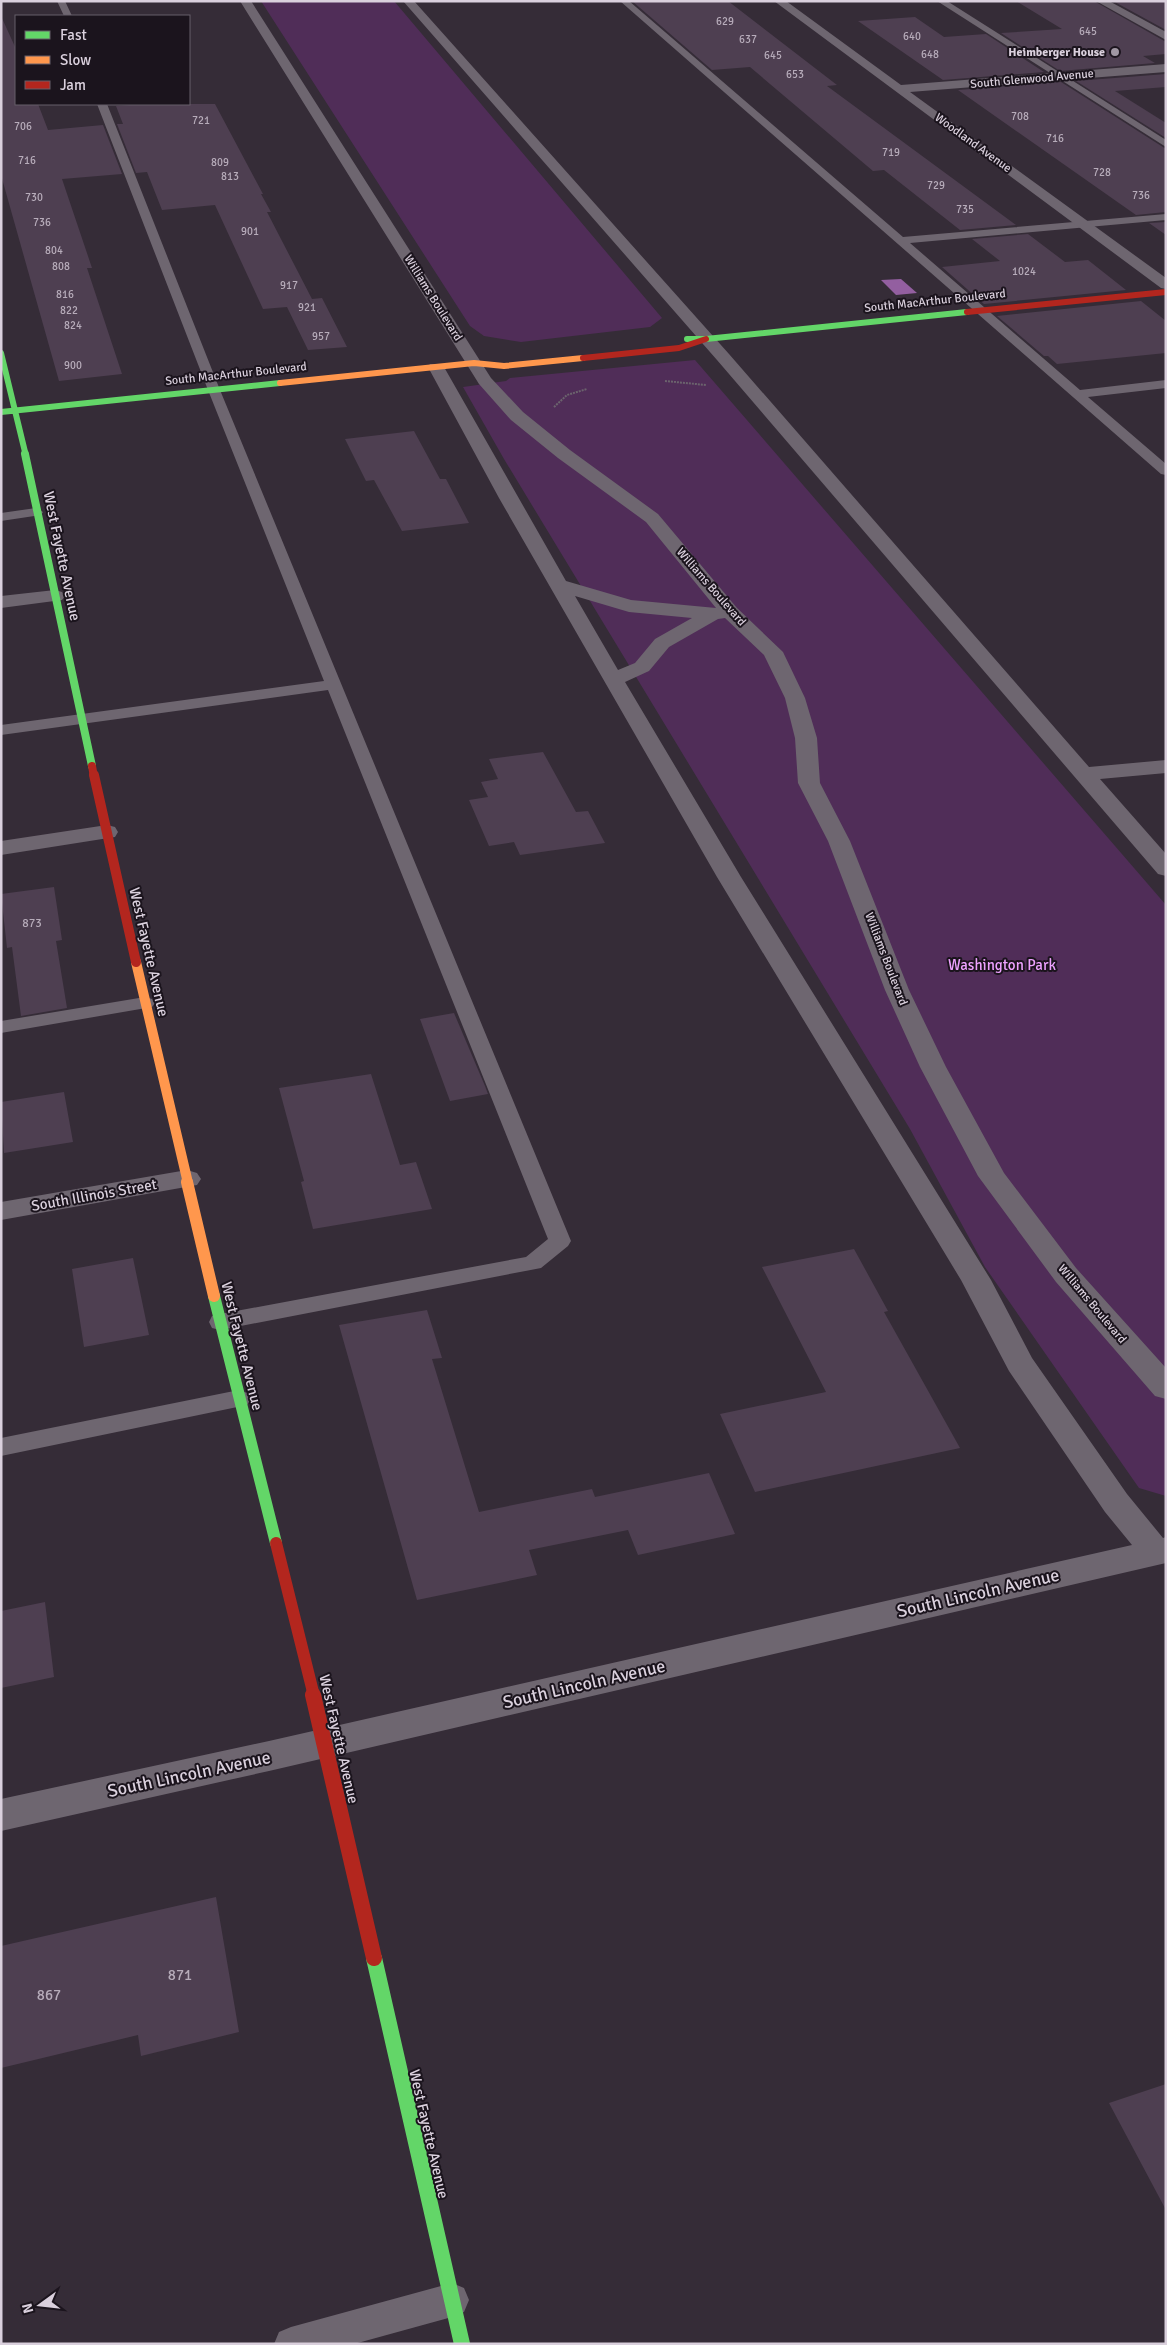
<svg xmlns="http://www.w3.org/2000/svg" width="1167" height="2345" font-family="Signika,sans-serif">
<rect width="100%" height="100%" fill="#352c37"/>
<path fill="#502d58" d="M261 1H394L662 318 650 327 521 342 484 336 470 326Z
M695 360 1166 905V1496L1139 1488 985 1267 910 1129 504 459 463 387 506 381 510 378Z"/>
<path fill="#935fa0" d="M901 279 917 293 896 295 881 280Z"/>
<path fill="#4e3f51" d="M632 1H728L837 85 827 86 1016 225 960 230 884 170 873 171 750 67 712 70Z
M1016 1H1094L1166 42V54L1143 56 1155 63 1060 71 1001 33 1062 29Z
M1113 1H1166V30Z
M1 16 16 49V104H38L48 130 103 125 122 174 62 179 92 268H87L122 374 59 381 1 175Z
M915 17 944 37 986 34 1044 72 943 80 858 21Z
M1166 74V87L1115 91 1166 123V138L1076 81Z
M1061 82 1166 149V212L1136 215 958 90Z
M143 104H215L263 194H261L271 212H267L312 299 322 298 347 347 308 350 287 307 263 309 215 205 162 210 147 172 136 173 117 124H123L116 106Z
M1166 222V235L1149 223Z
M1028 234 1065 262 1088 260 1126 290 984 304 942 267 1000 261 972 239Z
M1141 301 1166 321V353L1057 364 1048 356H1044L997 316Z
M414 431 440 479H446L469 523 402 531 374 480 366 481 345 439Z
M543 752 576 812 588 811 605 843 520 855 514 842 489 846 469 800 488 797 481 782 498 779 489 759Z
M54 887 62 940 56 941 67 1008 21 1016 12 947 7 948 1 894Z
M454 1013 485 1086 488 1094 450 1101 420 1019Z
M371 1074 400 1165 416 1162 432 1209 313 1229 301 1182 304 1181 279 1088Z
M64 1092 73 1142 4 1153 1 1102Z
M854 1249 888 1311 884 1312 960 1448 755 1492 720 1414 826 1392 762 1267Z
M133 1258 149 1335 84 1347 72 1269Z
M427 1310 442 1358 432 1359 479 1512 592 1489 595 1497 709 1473 735 1534 638 1555 628 1530 529 1550 537 1575 417 1600 339 1325Z
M45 1602 54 1677 1 1688V1611Z
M216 1897 239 2032 141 2056 138 2035 1 2068V1946Z
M1166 2084V2210L1109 2103Z"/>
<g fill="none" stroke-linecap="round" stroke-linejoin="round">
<path stroke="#6b636d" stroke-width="2" stroke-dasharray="2 1" stroke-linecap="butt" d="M665 381 706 385
M554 407 567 395 587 389"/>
<path fill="#6e6670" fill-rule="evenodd" d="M57 1H65L72 16H64Z
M620 1H629L903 237 1166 214V220L910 243 1080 390 1166 380V388L1088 397 1166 464V475L1161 474Z
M937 1H947L1166 140V147Z
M97 104H107L220 390 571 1241 568 1246 541 1268 220 1330 212 1328 209 1322 212 1316 220 1314 526 1257 548 1239 328 690 1 735V725L324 681 208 390Z
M36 508 43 512 41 515 1 521V513Z
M145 997 152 999 155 1003 152 1007 1 1033V1021Z
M239 1390 247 1393 251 1399 247 1405 1 1456V1438Z
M452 2283 464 2288 469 2300 464 2312 452 2317 354 2344H274L279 2332 291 2327Z"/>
<path fill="#6e6670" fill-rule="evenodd" d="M240 1H251L491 378 523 412 570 450 658 514 737 608 783 652 805 698 817 738 820 783 850 841 909 990 946 1067 1004 1173 1076 1268 1166 1368V1399L1155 1396 1056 1282 978 1176 920 1067 885 990 828 841 798 783 795 738 785 698 764 655 725 618 718 619 669 647 649 671 625 682 741 877 991 1280 1032 1358 1127 1494 1163 1538 1166 1537V1563L269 1771 1 1831V1799L269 1741 1132 1545 1105 1512 1009 1371 961 1280 717 877 499 498 428 367 430 364H442L444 367 566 581 631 600 716 608 646 522 558 458 511 420 479 384ZM575 596 629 612 692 618 655 639 635 663 618 670Z
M403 1H414L729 354 1089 767 1166 760V773L1100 779 1166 854V876L1158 874 717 360Z
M774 1H786L901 85 1166 64V72L910 92 1166 278V289L1161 288Z
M1096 1H1109L1166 32V40Z
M55 590 62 592 65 596 62 600 1 608V596Z
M107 825 115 827 118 832 115 837 1 855V841Z
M187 1170 197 1173 201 1179 197 1185 1 1220V1202Z"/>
<path stroke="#63d668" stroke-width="6" d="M687 339H706L967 312
M1 353 26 456
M1 412 280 383"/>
<path stroke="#63d668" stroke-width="8" d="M25 454 92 766"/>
<path stroke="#63d668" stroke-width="12" d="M214 1296 276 1543"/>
<path stroke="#63d668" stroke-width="16" d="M374 1958 462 2344"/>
<path stroke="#ff974d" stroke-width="6" d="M280 383 474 363 504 366 583 358"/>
<path stroke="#ff974d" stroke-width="10" d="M136 962 188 1183"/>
<path stroke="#ff974d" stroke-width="12" d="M187 1182 214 1296"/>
<path stroke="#b3261e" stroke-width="6" d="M967 312 1166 292
M583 358 679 348 706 339"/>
<path stroke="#b3261e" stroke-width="8" d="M92 766 94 777"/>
<path stroke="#b3261e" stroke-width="10" d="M94 775 136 962"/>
<path stroke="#b3261e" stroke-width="12" d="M276 1543 314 1696"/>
<path stroke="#b3261e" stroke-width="16" d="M313 1695 374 1958"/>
</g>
<circle fill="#a097a3" stroke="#1b141d" stroke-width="2" cx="1115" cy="52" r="5"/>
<g text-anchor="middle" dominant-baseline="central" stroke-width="4" stroke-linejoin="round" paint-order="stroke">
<g font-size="11" fill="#b7acba">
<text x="725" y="21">629</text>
<text x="1088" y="31">645</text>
<text x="912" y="36">640</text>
<text x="748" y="39">637</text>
<text x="930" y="54">648</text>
<text x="773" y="55">645</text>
<text x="795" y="74">653</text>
<text x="1020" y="116">708</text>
<text x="201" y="120">721</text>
<text x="23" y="126">706</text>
<text x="1055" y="138">716</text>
<text x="891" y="152">719</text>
<text x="27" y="160">716</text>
<text x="220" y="162">809</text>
<text x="1102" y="172">728</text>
<text x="230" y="176">813</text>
<text x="936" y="185">729</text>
<text x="1141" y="195">736</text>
<text x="34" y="197">730</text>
<text x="965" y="209">735</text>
<text x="42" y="222">736</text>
<text x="250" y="231">901</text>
<text x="54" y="250">804</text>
<text x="61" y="266">808</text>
<text x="1024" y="271">1024</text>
<text x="289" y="285">917</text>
<text x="65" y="294">816</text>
<text x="307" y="307">921</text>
<text x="69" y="310">822</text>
<text x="73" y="325">824</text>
<text x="321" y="336">957</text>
<text x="73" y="365">900</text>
</g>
<g font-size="12" font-weight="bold" fill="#dad0dd" stroke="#1b141d" text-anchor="end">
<text x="1105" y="52">Heimberger House</text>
</g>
<g font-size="12" fill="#dad0dd" stroke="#1b141d">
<text transform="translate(1032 79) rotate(-5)">South Glenwood Avenue</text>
<text transform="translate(973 143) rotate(36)">Woodland Avenue</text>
<text transform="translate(433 298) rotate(58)">Williams Boulevard</text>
<text transform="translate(935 301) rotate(-6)">South MacArthur Boulevard</text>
<text transform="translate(236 374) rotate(-6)">South MacArthur Boulevard</text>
<text transform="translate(711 587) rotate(49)">Williams Boulevard</text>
<text transform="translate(886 959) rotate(69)">Williams Boulevard</text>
<text transform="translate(1092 1304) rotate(50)">Williams Boulevard</text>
</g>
<g font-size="12" fill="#b7acba">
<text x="32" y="923">873</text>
</g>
<g font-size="15" fill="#dad0dd" stroke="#1b141d">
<text transform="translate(62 556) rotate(78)">West Fayette Avenue</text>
<text transform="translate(149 952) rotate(77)">West Fayette Avenue</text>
<text transform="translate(94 1195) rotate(-10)">South Illinois Street</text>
<text transform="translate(242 1346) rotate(76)">West Fayette Avenue</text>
<text transform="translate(339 1739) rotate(77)">West Fayette Avenue</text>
<text transform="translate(429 2134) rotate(77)">West Fayette Avenue</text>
</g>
<g font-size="15" fill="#eda2ff" stroke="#1b141d">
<text x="1002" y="965">Washington Park</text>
</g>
<g font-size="15" fill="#b7acba">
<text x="180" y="1975">871</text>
<text x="49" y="1995">867</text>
</g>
<g font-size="18" fill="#dad0dd" stroke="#1b141d">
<text transform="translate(978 1593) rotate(-13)">South Lincoln Avenue</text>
<text transform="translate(584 1684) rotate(-13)">South Lincoln Avenue</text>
<text transform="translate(189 1774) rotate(-12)">South Lincoln Avenue</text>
</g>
</g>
<rect width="1167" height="2345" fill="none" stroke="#dad0dd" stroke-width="5"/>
<rect x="15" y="15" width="175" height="90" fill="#1b141d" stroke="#675f6a"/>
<rect x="25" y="31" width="25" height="8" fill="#63d668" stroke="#675f6a"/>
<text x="60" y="40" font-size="15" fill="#dad0dd">Fast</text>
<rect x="25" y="56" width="25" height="8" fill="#ff974d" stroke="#675f6a"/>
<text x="60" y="65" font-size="15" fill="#dad0dd">Slow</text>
<rect x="25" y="81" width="25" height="8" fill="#b3261e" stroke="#675f6a"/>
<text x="60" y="90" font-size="15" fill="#dad0dd">Jam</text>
<g transform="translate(40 2305) rotate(255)" stroke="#1b141d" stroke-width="4" paint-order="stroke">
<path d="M0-4L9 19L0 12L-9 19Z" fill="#dad0dd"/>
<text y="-8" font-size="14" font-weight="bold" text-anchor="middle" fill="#dad0dd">N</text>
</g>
</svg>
